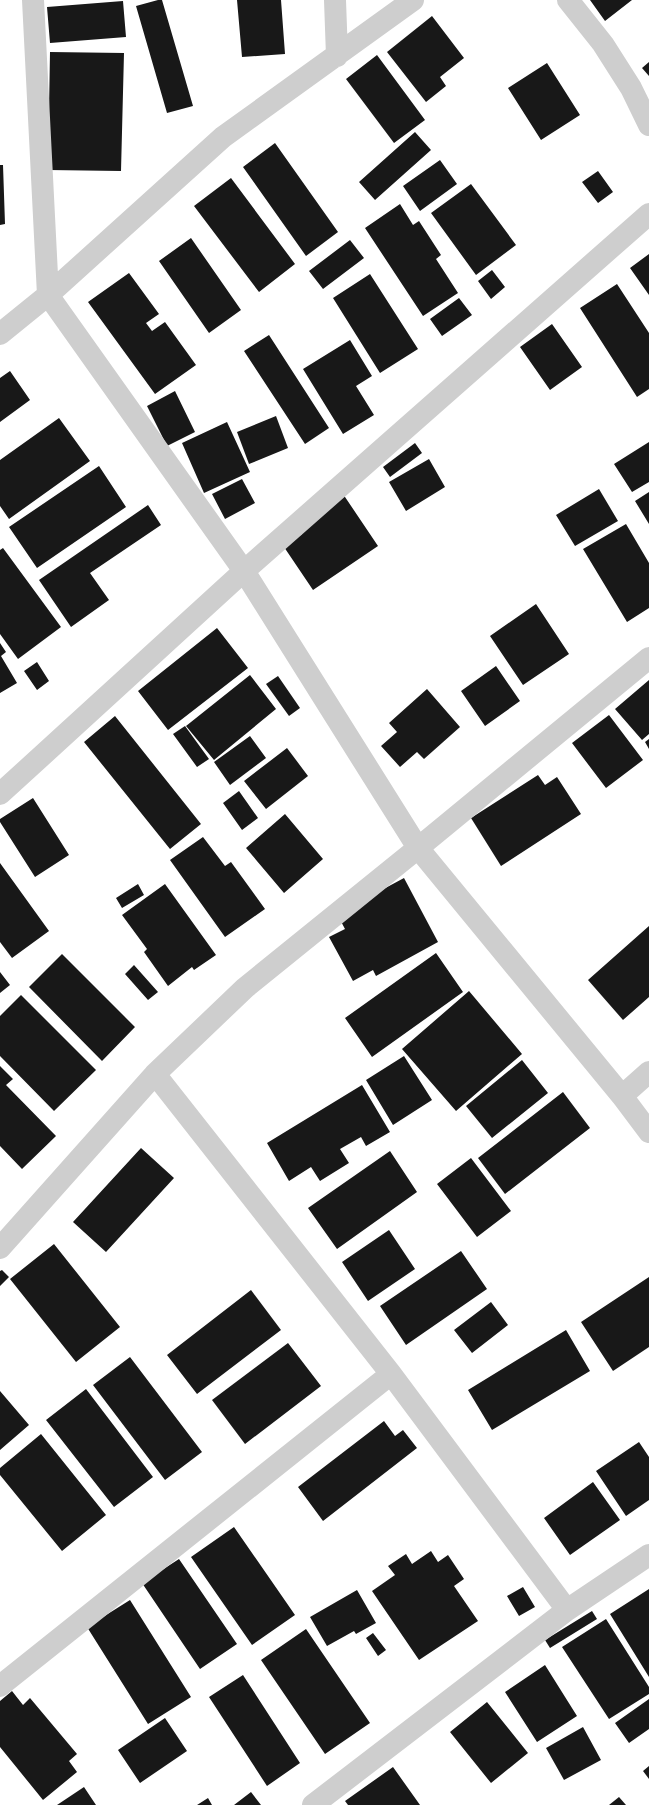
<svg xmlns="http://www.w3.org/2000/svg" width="649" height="1805" font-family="Barlow,sans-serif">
<rect width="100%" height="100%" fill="#fff"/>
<path fill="#181818" d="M158 0H162L193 106 167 113 136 6Z
M237 0H281L285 54 242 57Z
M590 0H632L605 21Z
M123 1 126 37 50 43 47 7Z
M432 16 464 58 440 77 446 86 426 102 387 52Z
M50 52 124 53 121 171 48 170Z
M377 55 425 120 394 143 346 79Z
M649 62V76L642 68Z
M547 63 580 115 541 140 508 88Z
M415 132 431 150 375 200 359 182Z
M275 143 338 232 306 256 243 167Z
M440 160 457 184 420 211 403 186Z
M0 165H3L5 224 0 225Z
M598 171 613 192 598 203 582 182Z
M231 178 295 264 259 292 194 206Z
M471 184 516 245 476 275 431 213Z
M400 204 413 225 419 221 441 255 436 259 458 293 423 316 365 228Z
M191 238 241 310 209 333 159 261Z
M350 240 364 258 323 289 309 271Z
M649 254V295L630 268Z
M492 270 505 287 491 299 478 281Z
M129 273 159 314 146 323 152 331 165 322 196 365 155 394 88 302Z
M370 274 418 349 380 373 333 298Z
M617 284 649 333V389L637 397 580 308Z
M459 298 472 315 442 336 430 319Z
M552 324 582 367 550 390 520 347Z
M269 335 329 428 305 444 244 351Z
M350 340 372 376 356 386 374 415 343 434 303 369Z
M10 371 30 400 0 422V378Z
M175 391 195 432 167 446 147 406Z
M276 416 288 448 249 464 237 432Z
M59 418 90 461 9 519 0 506V460Z
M227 422 250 472 204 493 182 443Z
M649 442V482L632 492 614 464Z
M415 443 422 453 390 477 383 467Z
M429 459 445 487 406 511 389 482Z
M99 466 126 507 37 568 9 527Z
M242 479 255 503 225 519 212 494Z
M599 489 618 521 575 546 556 515Z
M649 492V524L635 501Z
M343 494 378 546 313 590 284 547 302 534 296 525Z
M148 505 161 525 90 573 109 600 71 627 39 580Z
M626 524 649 563V608L627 622 583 549Z
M3 548 61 627 18 659 0 634V550Z
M536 604 569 654 523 685 490 636Z
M217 628 248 668 168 730 138 691Z
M0 643 6 652 1 656 17 683 0 693Z
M37 662 49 681 37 690 24 671Z
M496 666 520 701 485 726 461 691Z
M250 675 276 709 214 760 186 726Z
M278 676 300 708 289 716 266 684Z
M649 680V734L642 740 615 709Z
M427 689 460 727 424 759 417 752 400 767 381 746 397 732 389 723Z
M609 715 643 760 606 788 572 743Z
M115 716 201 824 170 849 84 742Z
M185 726 209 759 197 767 173 734Z
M250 736 266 758 230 785 214 762Z
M649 739V749L645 742Z
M287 748 308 776 266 809 244 781Z
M538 775 545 785 557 777 581 814 501 866 471 818Z
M239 791 258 818 242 830 223 803Z
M33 798 69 855 35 877 0 822V819Z
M285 814 323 859 284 893 246 848Z
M203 837 225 866 231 862 265 909 225 937 170 860Z
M0 863 49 931 12 958 0 942Z
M404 878 438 942 376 976 373 970 353 981 329 937 345 929 337 914Z
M138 884 144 895 122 908 116 898Z
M165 884 216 955 194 970 192 967 168 986 144 952 147 949 122 915Z
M649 926V997L623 1020 588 980Z
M436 953 463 992 372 1057 345 1018Z
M62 954 135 1027 102 1061 29 987Z
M134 965 158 992 148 1000 125 974Z
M0 972 10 985 0 993Z
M469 991 522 1054 456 1111 402 1049Z
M21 995 96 1070 54 1111 0 1056V1016Z
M404 1056 432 1100 393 1125 366 1080Z
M522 1060 548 1093 492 1138 466 1106Z
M0 1066 13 1079 6 1085 56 1136 22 1169 0 1146Z
M362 1085 390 1132 366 1146 361 1137 340 1149 349 1163 320 1181 311 1167 289 1181 267 1143Z
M563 1092 590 1128 505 1194 478 1158Z
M141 1148 174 1178 106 1252 73 1222Z
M390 1151 417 1192 337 1249 308 1208Z
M471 1158 511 1211 477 1237 437 1184Z
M389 1230 415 1269 368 1301 342 1262Z
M54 1244 120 1327 76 1362 10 1279Z
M461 1251 487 1289 406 1345 380 1306Z
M2 1270 9 1277 0 1286V1271Z
M649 1277V1347L613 1371 581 1322Z
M251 1290 281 1330 197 1394 167 1355Z
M491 1302 508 1325 472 1353 454 1330Z
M566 1330 590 1371 492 1430 468 1390Z
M288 1343 321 1386 245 1444 212 1400Z
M130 1357 202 1452 165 1480 93 1385Z
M86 1389 153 1477 114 1507 46 1420Z
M0 1391 29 1425 0 1450Z
M384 1421 395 1436 403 1430 417 1448 323 1521 298 1487Z
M41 1434 106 1515 62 1551 0 1475V1468Z
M639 1442 649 1457V1500L626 1516 596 1471Z
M593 1482 620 1520 570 1555 544 1518Z
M234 1527 295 1615 252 1645 191 1557Z
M431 1551 438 1562 448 1555 464 1579 454 1586 478 1621 419 1660 372 1591 395 1575 388 1566 406 1554 412 1564Z
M179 1559 237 1644 200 1669 142 1583Z
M523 1587 535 1607 519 1616 507 1596Z
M649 1589V1677L610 1614Z
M357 1590 376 1623 356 1634 354 1631 327 1646 310 1617Z
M130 1600 191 1697 148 1724 87 1627Z
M592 1611 597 1619 550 1648 545 1640Z
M606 1619 649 1687V1694L609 1719 562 1647Z
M306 1629 370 1723 325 1754 261 1660Z
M373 1633 386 1650 378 1656 366 1638Z
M545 1665 577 1716 537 1742 505 1692Z
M243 1675 300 1763 267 1786 209 1697Z
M12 1691 23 1705 30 1698 77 1754 69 1761 77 1772 43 1800 0 1747V1701Z
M649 1699V1729L629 1743 615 1723Z
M487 1702 528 1753 491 1783 450 1732Z
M165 1718 187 1751 140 1783 118 1750Z
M583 1727 601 1760 564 1780 546 1748Z
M649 1766V1779L643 1771Z
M393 1767 420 1805H348L345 1801Z
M84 1787 96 1805H57Z
M251 1792 261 1805H234Z
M619 1797 626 1805H609Z
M208 1798 212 1805H197Z"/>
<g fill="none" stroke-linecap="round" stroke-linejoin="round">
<path stroke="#cecece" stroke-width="22" d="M33 0 48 295 244 571 418 848 622 1096 649 1132
M335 0 337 56
M568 0 603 44 631 88 649 125
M0 334 48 295 223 137 413 0
M0 794 244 571 649 214
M155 1074 391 1374 567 1610
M622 1096 649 1072
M0 1248 155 1074 245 988 418 848 649 658
M0 1686 391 1374
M313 1805 567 1610 649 1555"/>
</g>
</svg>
